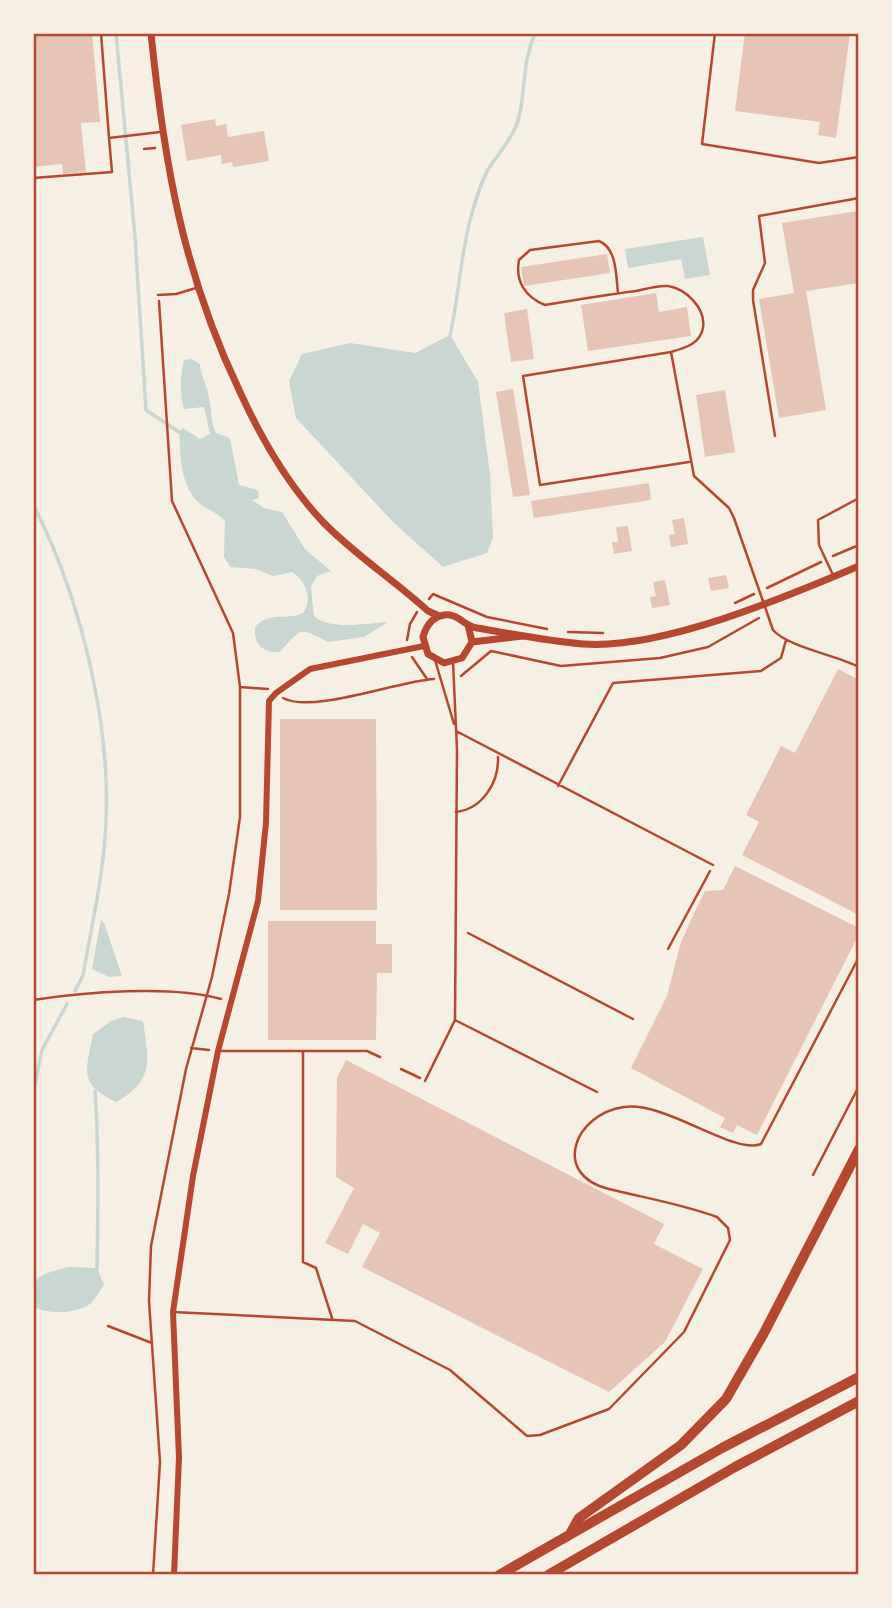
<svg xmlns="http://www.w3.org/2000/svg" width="892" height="1608" font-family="Barlow,sans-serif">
<rect width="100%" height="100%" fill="#f6efe4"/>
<path fill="#c9d6d2" d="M703 237 710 275 685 279 681 259 628 268 625 249Z
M450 335 478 382 490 475 493 537 487 553 443 567 394 523 296 418 289 381 302 354 350 343 415 353Z
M191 359 200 364C201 377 207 385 209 398 212 410 210 422 216 433L230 438 239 485 258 490 259 498 252 500 264 508 282 512 305 549 331 571 317 576 311 587 314 616C331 631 367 623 388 622L364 637 328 642C299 627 302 627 280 652 262 652 254 645 255 627 268 611 287 621 303 613 314 598 305 581 292 572L273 576 256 569 230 567 224 557 225 521C217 512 205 509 197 501 180 483 181 456 179 432L183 428 200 439 210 434 204 407 184 409C180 397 180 372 184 360Z
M101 919 104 923 122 976 109 977 92 969Z
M124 1017 143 1021C149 1061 154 1081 116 1102 78 1083 86 1072 93 1034L111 1021Z
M68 1267 97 1268 104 1285C100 1290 95 1300 90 1304 75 1314 47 1315 33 1306 33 1273 38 1276 68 1267Z"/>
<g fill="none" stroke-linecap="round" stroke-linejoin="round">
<path stroke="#c9d6d2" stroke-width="3.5" d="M116 33 135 237 146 410 179 432
M449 340C459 299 460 254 472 213 476 199 482 180 489 168 500 151 514 137 519 117 526 88 522 63 535 33
M33 504C83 602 116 740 104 849 100 892 90 934 83 975L75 991
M95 1091C99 1149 98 1209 97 1268
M33 1094 42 1050 67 1004"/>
</g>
<path fill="#e6c5b7" d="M33 33H92L100 122 81 123 86 172 63 174 62 164 33 167Z
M745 33H850L836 138 818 135 820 122 735 111Z
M215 119 216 126 226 124 228 137 264 131 269 161 233 167 232 162 222 164 221 155 187 161 181 125Z
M857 211 859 283 806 291 826 410 779 418 759 299 794 293 782 223Z
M607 254 610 273 524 286 521 267Z
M656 293 659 312 687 307 691 336 588 351 581 305Z
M527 309 534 359 511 362 504 313Z
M513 389 530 495 513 497 496 392Z
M725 390 735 452 705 457 696 395Z
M649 483 651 500 534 518 531 501Z
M684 518 688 544 671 547 669 535 675 534 672 520Z
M628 526 632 551 614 554 612 542H618L616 527Z
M726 575 729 588 711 591 708 578Z
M665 580 670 605 652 608 650 597 656 596 653 582Z
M838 669 859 680V915L742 855 759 822 746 815 781 746 795 753Z
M280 719H376L377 910H280Z
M735 866 859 928V934L757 1135 737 1125 733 1133 720 1127 725 1118 631 1068 667 996 680 945 693 915 705 891 723 890Z
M268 921H376V944H392V973H377L376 1040H268Z
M346 1060 664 1224 654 1244 703 1269 665 1342 609 1392 362 1267 380 1233 363 1224 348 1254 325 1243 354 1188 336 1177 337 1078Z"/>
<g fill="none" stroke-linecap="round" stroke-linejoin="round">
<path stroke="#b5482f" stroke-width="2.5" d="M144 149 155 148
M833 556 859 545
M767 588 821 562
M429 599 433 594 487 617 547 629
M735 603 754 594
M568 632 603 633
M407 640 410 624 417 612
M412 657 427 679
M461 676 491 651 561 666 660 658 708 647 759 618
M240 687 268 689
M283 698C313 714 398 681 434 679
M468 933 633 1019
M668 949 710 871
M33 1000C84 992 172 985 221 999
M191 1048 209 1050
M401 1069 420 1078
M108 1326 152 1343
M153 1575 160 1462 149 1301 151 1246 186 1069 212 977 229 894 240 817V687L233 633 172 501 159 301"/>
<path stroke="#b5482f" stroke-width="2.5" d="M101 33 109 138
M715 33 702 144 819 163 859 157
M33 178 112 172 109 138 160 132
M618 293C616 276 617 248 599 241L530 250 519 260C515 281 525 297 545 305 575 300 605 295 636 291 645 289 658 285 668 286 686 289 706 308 703 328 700 344 685 348 671 352
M158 295 176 294 196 288
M775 436 753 300V290L765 263 759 216 859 198
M689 462 540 485 523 376 671 352 694 476 729 508 734 518 773 630C788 647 836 655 859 667
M833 575 819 545 818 520 859 498
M435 660 454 724
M456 731 713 865
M558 786 613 683 761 671 781 658 786 640
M456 812C482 809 499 783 498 757
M455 1020 597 1092
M220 1051H367L380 1057
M303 1051V1262L316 1268 332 1318
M425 1081 455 1020 457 750 453 662
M813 1175 859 1086
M173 1312 355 1321 450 1370 527 1436 540 1435 609 1409 684 1332 730 1240 728 1228 717 1217C682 1204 645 1198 609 1189 551 1175 574 1114 624 1107 666 1101 733 1155 761 1144L859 957"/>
<path stroke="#b5482f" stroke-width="6" d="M174 1575 179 1458 173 1312 193 1176 218 1051 258 901 266 823 269 701 276 693 310 669 424 646"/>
<path stroke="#b5482f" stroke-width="7" d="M151 33C164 163 183 273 240 392 261 438 288 485 323 522 355 555 394 580 428 611L439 616
M468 625 472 642 462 658 444 663 428 654 423 637C426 626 432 617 444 615 458 613 464 626 477 628 512 634 548 641 583 644 661 650 786 597 859 566
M472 642 523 636"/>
<path stroke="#b5482f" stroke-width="10" d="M570 1534 579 1518 681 1445 726 1399 764 1333 859 1149
M499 1575 722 1448 859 1377
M548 1575 735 1467 859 1401"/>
</g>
<rect width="892" height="1608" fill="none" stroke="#f6efe4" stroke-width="70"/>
<rect x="35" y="35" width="822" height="1538" fill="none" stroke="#b5482f" stroke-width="2.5"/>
</svg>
